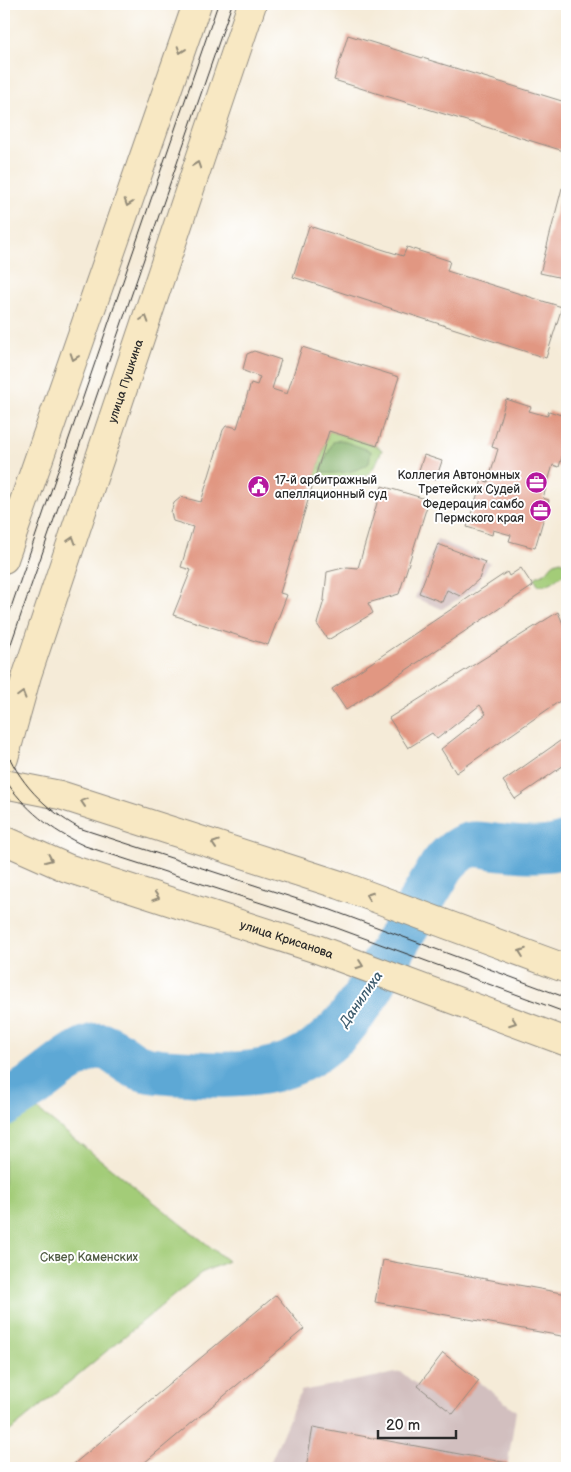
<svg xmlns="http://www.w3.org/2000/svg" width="571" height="1472" font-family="'Balsamiq Sans',sans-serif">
<rect width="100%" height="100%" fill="#fff"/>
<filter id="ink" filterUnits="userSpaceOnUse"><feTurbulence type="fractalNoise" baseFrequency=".02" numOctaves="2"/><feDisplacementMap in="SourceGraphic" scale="10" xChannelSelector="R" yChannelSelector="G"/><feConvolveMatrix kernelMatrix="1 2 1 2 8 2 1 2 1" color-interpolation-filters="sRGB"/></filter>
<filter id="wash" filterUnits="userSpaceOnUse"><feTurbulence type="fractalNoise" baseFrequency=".0096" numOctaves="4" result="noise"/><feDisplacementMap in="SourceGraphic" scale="20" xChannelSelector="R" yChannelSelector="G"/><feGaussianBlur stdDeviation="1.12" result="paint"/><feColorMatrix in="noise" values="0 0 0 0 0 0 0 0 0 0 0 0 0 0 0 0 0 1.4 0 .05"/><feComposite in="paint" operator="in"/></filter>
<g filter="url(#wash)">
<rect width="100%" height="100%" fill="#f5ebd8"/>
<path fill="#d2bfbf" d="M437 539 490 563 474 589 442 609 415 598Z
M443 1353 516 1411 507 1468H268L301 1391 401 1372 418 1386Z"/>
<path fill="#a3cc78" stroke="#677c52" d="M329 431 377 446 382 450C379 457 376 465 371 471 359 485 331 481 315 477Z
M561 561 565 563 567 562V571C559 577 548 588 538 585L535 578C537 576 540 575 543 574 551 570 549 563 561 561Z
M4 1079 29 1103 228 1261 201 1273 4 1436Z"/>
<path fill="#82b068" stroke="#566e4a" d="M340 440 371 451 369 463C359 472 337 474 324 473L321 469 333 442Z"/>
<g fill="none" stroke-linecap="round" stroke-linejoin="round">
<path stroke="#5da8d5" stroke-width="46" d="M4 1104C15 1097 28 1090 39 1082 55 1071 78 1049 97 1046 111 1044 124 1061 137 1066 151 1072 174 1072 189 1073 264 1080 317 1069 361 1003 369 991 376 977 384 964 403 931 423 899 442 866 449 857 458 848 470 845 478 843 489 846 497 847 520 849 545 853 567 844"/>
</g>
<g id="blocks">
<path fill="#e19782" d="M348 35 565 102 567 95V152L334 80Z
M562 188 567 189V279L540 273Z
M309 226 403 256 407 247 450 261 447 271 562 307 546 358 293 277Z
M302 347 399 377 377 446 329 431 280 593 287 595 268 645 173 615 191 570 181 567 193 527 173 521 171 512 174 503 181 497 201 502 223 430 226 426H230L237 428 251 383 257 385 260 377 244 371 243 369 247 354 254 351 281 360 272 389 287 394Z
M506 399 531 407 529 411 547 416 549 411 567 417V440L559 467 553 465 543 498 549 500 535 548 509 541 511 535 493 530 492 535 467 527 482 480 488 482 498 449 492 447Z
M424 455 442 461 436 479 418 473Z
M382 486 429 500 399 594 368 603 373 613 328 640 317 624 324 600 327 572 347 567 358 568Z
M438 544 485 562 479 579 460 596 447 590 442 602 419 593Z
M521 568 533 586 346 710 332 689 507 572 509 576Z
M558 612 567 633V696L456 773 441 749 486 714 480 705 437 739 432 733 408 748 389 718Z
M567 736V763L515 799 503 781Z
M383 1260 567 1294V1337L375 1302Z
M276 1295 304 1329 138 1468H69Z
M443 1353 479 1381 453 1414 418 1386Z
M313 1427 508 1463 507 1468H306Z"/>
</g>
</g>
<g filter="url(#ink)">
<use href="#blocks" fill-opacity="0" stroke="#908b82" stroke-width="1"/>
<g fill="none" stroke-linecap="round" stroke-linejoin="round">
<defs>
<g id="secondary">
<path d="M4 559 197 4"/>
<path id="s1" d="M4 758 27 675 252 4"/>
<path d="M4 784 60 795 340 885 567 969"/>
<path id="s2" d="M4 840 67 868 317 949 567 1042"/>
</g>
</defs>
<use href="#secondary" stroke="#908b82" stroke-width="30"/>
<use href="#secondary" stroke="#f8e8c3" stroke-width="28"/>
<path stroke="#2b2b2b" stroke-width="1" d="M4 628 218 4
M4 664 232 4
M4 745C18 782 45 809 79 828L331 910 567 998
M4 778C24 809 52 831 85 846L326 924 567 1013"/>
</g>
<defs><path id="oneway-chevron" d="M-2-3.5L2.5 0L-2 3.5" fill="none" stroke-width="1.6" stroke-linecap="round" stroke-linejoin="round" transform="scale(1.25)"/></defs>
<g stroke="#928a77">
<use href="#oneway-chevron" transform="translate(181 50) rotate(109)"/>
<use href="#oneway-chevron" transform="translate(197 165) rotate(-71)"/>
<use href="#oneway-chevron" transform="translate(128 203) rotate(109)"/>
<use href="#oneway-chevron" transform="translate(145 319) rotate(-72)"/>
<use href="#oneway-chevron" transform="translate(74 357) rotate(109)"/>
<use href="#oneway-chevron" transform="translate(72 540) rotate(-72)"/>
<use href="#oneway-chevron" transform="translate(22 695) rotate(-74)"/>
<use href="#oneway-chevron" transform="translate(84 802) rotate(-162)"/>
<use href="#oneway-chevron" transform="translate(215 844) rotate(-162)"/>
<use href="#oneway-chevron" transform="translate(49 859) rotate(24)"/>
<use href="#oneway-chevron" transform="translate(369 896) rotate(-160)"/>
<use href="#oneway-chevron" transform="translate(156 897) rotate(18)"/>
<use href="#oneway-chevron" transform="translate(522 952) rotate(-160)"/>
<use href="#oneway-chevron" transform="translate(360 965) rotate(20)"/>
<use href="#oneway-chevron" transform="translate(513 1022) rotate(20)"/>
</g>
</g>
<defs>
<symbol id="office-disc" viewBox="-11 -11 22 22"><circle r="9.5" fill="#b5179e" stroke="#fff"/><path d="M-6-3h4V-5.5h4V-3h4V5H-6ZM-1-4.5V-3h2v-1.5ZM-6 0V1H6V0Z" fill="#fff"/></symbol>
<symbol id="civic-disc" viewBox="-11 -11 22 22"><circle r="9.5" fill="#b5179e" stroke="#fff"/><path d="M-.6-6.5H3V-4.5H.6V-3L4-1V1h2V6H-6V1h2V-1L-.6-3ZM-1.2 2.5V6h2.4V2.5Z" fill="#fff"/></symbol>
</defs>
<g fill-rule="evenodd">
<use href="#office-disc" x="524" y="470" width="25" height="25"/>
<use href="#civic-disc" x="246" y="474" width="25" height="25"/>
<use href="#office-disc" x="528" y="498" width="25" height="25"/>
</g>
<g text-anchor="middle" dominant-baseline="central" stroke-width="4" stroke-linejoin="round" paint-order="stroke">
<g font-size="12" fill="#2b2b2b" stroke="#fff">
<text stroke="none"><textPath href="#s1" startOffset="396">улица Пушкина</textPath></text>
<text stroke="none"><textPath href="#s2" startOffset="300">улица Крисанова</textPath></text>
</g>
<g font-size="12" fill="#2b2b2b" stroke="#fff" text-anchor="end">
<text x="520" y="475">Коллегия Автономных<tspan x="520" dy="14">Третейских Судей</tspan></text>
<text x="275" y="480" text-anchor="start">17-й арбитражный<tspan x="275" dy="14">апелляционный суд</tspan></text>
<text x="524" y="504">Федерация самбо<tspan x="524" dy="14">Пермского края</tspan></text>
</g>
<g font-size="12" fill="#4f5b42" stroke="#fff">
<text x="89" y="1257">Сквер Каменских</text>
</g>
<g font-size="14" font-style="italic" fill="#3f5d6f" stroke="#fff">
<text transform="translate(361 999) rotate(-55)">Данилиха</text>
</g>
</g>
<rect width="571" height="1472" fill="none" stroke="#fff" stroke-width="20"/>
<path d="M378 1430v8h78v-8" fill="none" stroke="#2b2b2b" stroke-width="2.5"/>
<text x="386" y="1430" font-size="15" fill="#2b2b2b" stroke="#ffffff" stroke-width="4" paint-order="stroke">20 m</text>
</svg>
